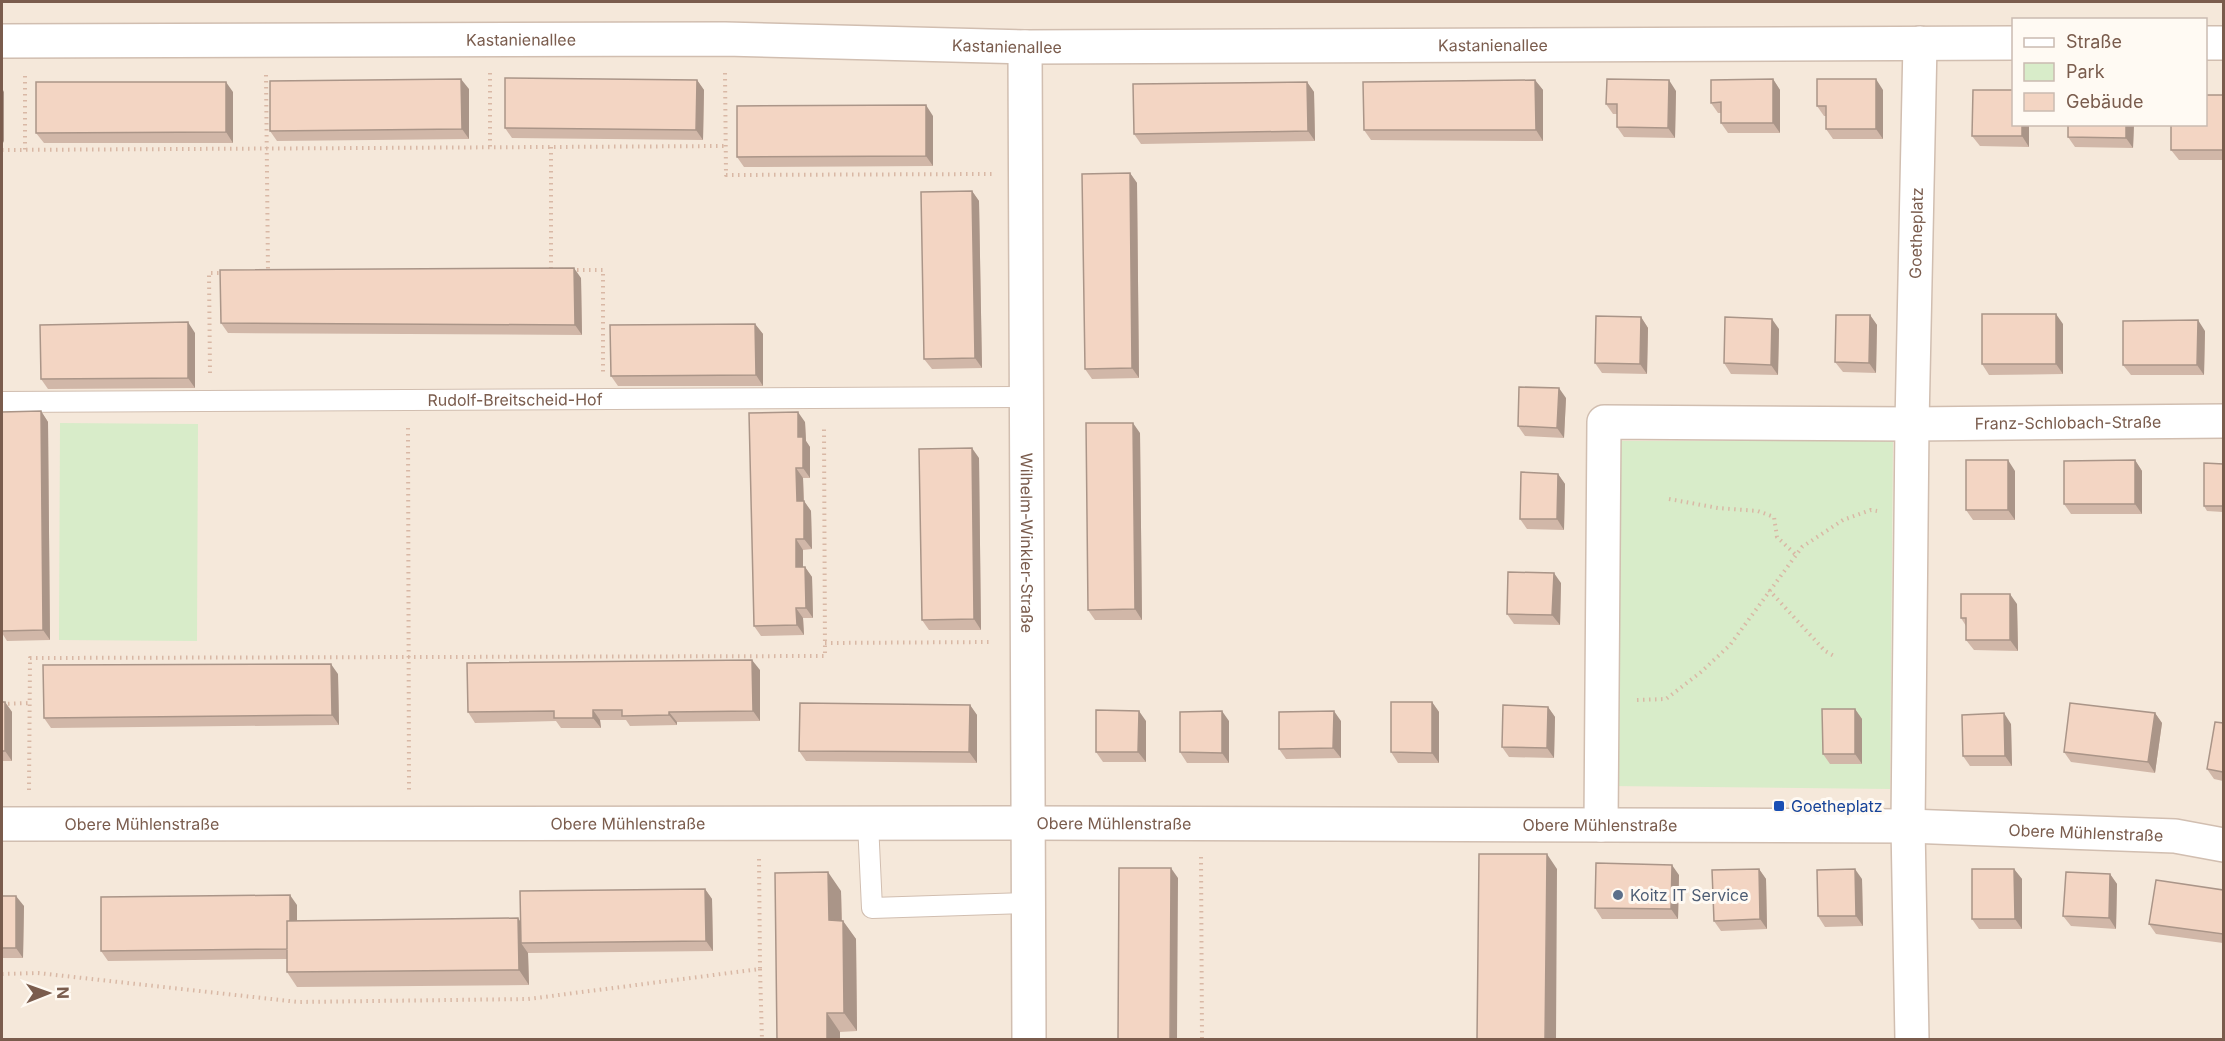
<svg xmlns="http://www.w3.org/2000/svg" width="2225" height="1041" font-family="Inter,sans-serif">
<rect width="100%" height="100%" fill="#fdf6ec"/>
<path fill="#f5e8da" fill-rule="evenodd" d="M2 2H2223V1039H2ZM2014 20H2206V124H2014Z"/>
<path fill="#d8ecc9" d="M60 423 198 424 197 641 59 640Z
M1614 441H1893L1890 789 1608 786Z"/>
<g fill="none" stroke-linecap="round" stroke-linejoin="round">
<defs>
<g id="service">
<path id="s1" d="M2 402 1027 397"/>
<path d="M868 823 872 908 1029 903"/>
</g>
<g id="minor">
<path id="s2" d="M2 41 725 39 1025 47 2014 43"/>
<path d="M2206 43H2224"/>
<path id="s3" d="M1025 47 1029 1040"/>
<path id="s4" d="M2 824 1029 823 1908 826 2175 836 2224 845"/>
<path id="s5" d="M1601 825 1604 422 1912 424 2224 421"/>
<path id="s6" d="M1912 1040 1908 826 1912 424 1920 43"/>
</g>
</defs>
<use href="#service" stroke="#d1beb0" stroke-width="22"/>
<use href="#minor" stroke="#d1beb0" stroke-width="36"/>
<path stroke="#d9b8a5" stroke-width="4" stroke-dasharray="1.5 4.5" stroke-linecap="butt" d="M490 73V147
M725 73 726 175 992 174
M266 75 268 272
M25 76V150
M551 147V270
M2 150 726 146
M571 270H603V372
M210 373 209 273H225
M408 428 409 790
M1669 499 1718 508 1758 511 1774 517 1777 537 1796 555
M1769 590 1825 651 1836 657
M825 643 992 642
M1637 700 1666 699 1701 672 1730 645 1802 547 1843 520 1871 510 1877 511
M2 704 30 703
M29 790 30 658 825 656 824 426
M1201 857 1202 1040
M760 969 762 1040
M2 974 38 973 298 1002 528 999 760 969 759 857"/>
<use href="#service" stroke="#fff" stroke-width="20"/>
<use href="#minor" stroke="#fff" stroke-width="33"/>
</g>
<path fill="#d1b7a8" d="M1773 79 1780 90V133H1728L1721 123V113H1718L1711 103Z
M697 80 704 90 703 140 512 138 505 128Z
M1535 80 1543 90V141L1371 140 1364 130Z
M1307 82 1314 92 1315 141 1141 144 1134 134Z
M469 89V139L277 141 270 131Z
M1883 90V139H1833L1826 129V116H1824L1817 106Z
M1676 91 1675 138 1624 137 1617 127V114H1613L1606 104Z
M233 92V143H44L36 133Z
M2223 95V160H2179L2171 150Z
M933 116V166L744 167 737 157Z
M2013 124H2029V147L1980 146 1972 136Z
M2068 124H2134L2133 148 2075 147 2068 137Z
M1130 173 1137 183 1139 378 1092 379 1085 369Z
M972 191 979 201 982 368 932 369 924 359Z
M581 278 582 335 228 333 221 323Z
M1870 315 1877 325 1876 373 1843 372 1835 362Z
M1641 317 1648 328 1647 374 1602 373 1595 363Z
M755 324 763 334V386H618L611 376Z
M2063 324V374L1989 375 1982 364Z
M1779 329 1778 375 1731 374 1724 363Z
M2205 331 2204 375H2131L2123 365Z
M195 333V388L48 389 41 379Z
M1566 398 1564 438 1525 436 1518 426Z
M41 411 48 422 50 640 7 641 2 633V412Z
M805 422 806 441 810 447V478H803L804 501 811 511 812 549 803 550V567H805L812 577 813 618H803L804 635 761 636 754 626Z
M1140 433 1142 620H1095L1088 610Z
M979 458 981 630H929L922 620Z
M2135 460 2142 471V514H2071L2064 504Z
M2223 464V512L2207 511 2204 506Z
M2015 471V520H1973L1966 510Z
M1558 474 1565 484 1564 530 1527 529 1520 519Z
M1561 583 1560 625 1514 624 1507 614Z
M2017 604 2018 651 1974 650 1966 640V626L1961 618Z
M760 670V721L677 722V725L630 726 626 720H600L601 728H561L556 721 475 723 468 712Z
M338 674 339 725 51 728 44 718Z
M2 702H5L12 712V761H2Z
M1432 702 1439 712V763H1398L1391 752Z
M970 705 977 715V763L806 761 799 751Z
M1548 707 1555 717 1554 758 1509 757 1502 747Z
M1855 709 1862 719V764H1830L1823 754Z
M2155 713 2162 723 2155 773 2071 762 2064 752Z
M1146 721V762H1103L1096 752Z
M1229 721V763H1187L1180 752Z
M1341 721V758L1286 759 1279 749Z
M2223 723V781L2214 779 2207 769Z
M2011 724 2012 766H1970L1963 756Z
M1759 869 1766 879 1767 929 1721 931 1714 921Z
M2014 869 2022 879V929H1979L1972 919Z
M2110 874 2117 884 2116 929 2071 926 2063 916Z
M1679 875 1678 919H1602L1595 908Z
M1862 879 1863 926 1825 927 1818 916Z
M705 889 712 899 713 951 528 953 529 985 297 987 287 972V959L108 961 101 951 297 905V921L518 918 521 923Z
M2223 890V943L2156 934 2149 924Z
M841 891 842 921H843L856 939 857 1031 840 1032 777 1040Z
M2 896 24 906 23 958H2Z"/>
<path fill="#aa9588" d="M461 79 469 89V139L462 129Z
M1773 79 1780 90V133L1773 123Z
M1876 79 1883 90V139L1876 129Z
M697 80 704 90 703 140 696 130Z
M1535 80 1543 90V141L1536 130Z
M1669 80 1676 91 1675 138 1668 128Z
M226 82 233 92V143L226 132Z
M1307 82 1314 92 1315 141 1308 131Z
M2 88 4 92V143L2 139Z
M926 105 933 116V166L926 156Z
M2022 124H2029V147L2022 136Z
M2126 124H2134L2133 148 2126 138Z
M1130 173 1137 183 1139 378 1132 368Z
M972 191 979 201 982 368 975 358Z
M574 268 581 278 582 335 575 325Z
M2056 314 2063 324V374L2056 364Z
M1870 315 1877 325 1876 373 1869 363Z
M1641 317 1648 328 1647 374 1640 364Z
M1772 319 1779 329 1778 375 1771 365Z
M2198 320 2205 331 2204 375 2197 365Z
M188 322 195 333V388L188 378Z
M755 324 763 334V386L756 375Z
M1559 388 1566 398 1564 438 1557 428Z
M41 411 48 422 50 640 43 630Z
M798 412 805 422 806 441 810 447V478L803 468 798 437Z
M1133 423 1140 433 1142 620 1135 609Z
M972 448 979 458 981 630 974 619Z
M2008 460 2015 471V520L2008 510Z
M2135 460 2142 471V514L2135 504Z
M796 468 803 478 804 512 797 501Z
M1558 474 1565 484 1564 530 1557 519Z
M804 501 811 511 812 549 804 539Z
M796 539 803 550V577L796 567Z
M805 567 812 577 813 618 806 608Z
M1554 573 1561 583 1560 625 1552 615Z
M2010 594 2017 604 2018 651 2010 640Z
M796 608 803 618 804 635 797 625Z
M752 660 760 670V721L753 711Z
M331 664 338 674 339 725 332 715Z
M5 702 12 712V761L5 751Z
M1432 702 1439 712V763L1432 753Z
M970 705 977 715V763L969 752Z
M1548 707 1555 717 1554 758 1547 748Z
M1855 709 1862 719V764L1855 754Z
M593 710 600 720 601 728 593 718Z
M1139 711 1146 721V762L1138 752Z
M1222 711 1229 721V763L1222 753Z
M1334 711 1341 721V758L1333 748Z
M669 712 677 722V725L669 715Z
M2004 713 2011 724 2012 766 2005 756Z
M2155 713 2162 723 2155 773 2148 762Z
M1547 854 1557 869 1556 1040H1545Z
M1672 865 1679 875 1678 919 1671 909Z
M1171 868 1178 878 1177 1040H1170Z
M1759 869 1766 879 1767 929 1760 919Z
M1855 869 1862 879 1863 926 1856 916Z
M2014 869 2022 879V929L2015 919Z
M828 872 841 891 842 939 829 920Z
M2110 874 2117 884 2116 929 2109 918Z
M705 889 712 899 713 951 706 941Z
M290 895 297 905V959L290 949Z
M16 896 24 906 23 958 16 948Z
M518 918 528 933 521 943 528 953 529 985 519 970Z
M843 921 856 939 857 1031 844 1013Z
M827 1013 840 1032V1040H827Z"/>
<path fill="#f3d5c3" stroke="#aa9588" stroke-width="1.5" d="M505 78 697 80 696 130 505 128Z
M461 79 462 129 270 131V81Z
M1607 79 1669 80 1668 128 1617 127V104H1606Z
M1773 79V123H1721V102L1711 103V80Z
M1817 79H1876V129H1826V106H1817Z
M1535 80 1536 130H1364L1363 82Z
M36 82H226V132L36 133Z
M1307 82 1308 131 1134 134 1133 84Z
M1973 90H2013V124H2022V136H1972Z
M2205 95H2223V150H2171V124H2205Z
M926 105V156L737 157V106Z
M2068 124H2126V138L2068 137Z
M1130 173 1132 368 1085 369 1082 174Z
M972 191 975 358 924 359 921 192Z
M574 268 575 325 221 323 220 270Z
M1982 314H2056V364H1982Z
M1836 315H1870L1869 363 1835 362Z
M1596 316 1641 317 1640 364 1595 363Z
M1725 317 1772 319 1771 365 1724 363Z
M2198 320 2197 365H2123V321Z
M188 322V378L41 379 40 325Z
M755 324 756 375 611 376 610 325Z
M1519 387 1559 388 1557 428 1518 426Z
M41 411 43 630 2 631V412Z
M798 412V437H803V468H796L797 501H804V539H796V567H805L806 608H796L797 625 754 626 749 413Z
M1086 423H1133L1135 609 1088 610Z
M972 448 974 619 922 620 919 449Z
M1966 460H2008V510H1966Z
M2135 460V504H2064V461Z
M2204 463 2223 464V506H2204Z
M1521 472 1558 474 1557 519H1520Z
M1508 572 1554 573 1552 615 1507 614Z
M1961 594H2010V640H1966V618H1961Z
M752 660 753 711 669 712V715L622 716V710H593V718H554V711L468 712 467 663Z
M331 664 332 715 44 718 43 665Z
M2 702H5V751H2Z
M1391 702H1432V753L1391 752Z
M800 703 970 705 969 752 799 751Z
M2070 703 2155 713 2148 762 2064 752Z
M1503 705 1548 707 1547 748 1502 747Z
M1822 709H1855V754H1823Z
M1096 710 1139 711 1138 752H1096Z
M1222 711V753L1180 752V712Z
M1334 711 1333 748 1279 749V712Z
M2004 713 2005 756H1963L1962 715Z
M2215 722 2223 723V772L2207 769Z
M1479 854H1547L1545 1040H1477Z
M1596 863 1672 865 1671 909 1595 908Z
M1119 868H1171L1170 1040H1118Z
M1759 869 1760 919 1714 921 1712 870Z
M1855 869 1856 916H1818L1817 870Z
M1972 869H2014L2015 919H1972Z
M828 872 829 920 843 921 844 1013H827V1040H777L775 873Z
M2066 872 2110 874 2109 918 2063 916Z
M2156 880 2223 890V934L2149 924Z
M705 889 706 941 521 943 520 891Z
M290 895V921H287V949L101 951V897Z
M2 896H16V948H2Z
M518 918 519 970 287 972V921Z"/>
<rect fill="#1a4fb4" stroke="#fffaf3" stroke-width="2" x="1773" y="800" width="12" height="12" rx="3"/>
<circle fill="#5c6f8a" stroke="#fffaf3" stroke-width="2" cx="1618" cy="895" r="6"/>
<g text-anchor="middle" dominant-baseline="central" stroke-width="6" stroke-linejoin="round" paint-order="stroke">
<g font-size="16" fill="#7a5c4d" stroke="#fffaf3">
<text stroke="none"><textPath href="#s2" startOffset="519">Kastanienallee</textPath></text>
<text stroke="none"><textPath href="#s2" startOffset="1491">Kastanienallee</textPath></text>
<text stroke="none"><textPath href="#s2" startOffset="1005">Kastanienallee</textPath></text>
<text stroke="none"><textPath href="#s6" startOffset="807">Goetheplatz</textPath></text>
<text stroke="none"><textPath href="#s1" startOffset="513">Rudolf-Breitscheid-Hof</textPath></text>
<text stroke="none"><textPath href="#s5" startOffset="867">Franz-Schlobach-Straße</textPath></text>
<text stroke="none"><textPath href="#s3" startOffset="496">Wilhelm-Winkler-Straße</textPath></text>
<text stroke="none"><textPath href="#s4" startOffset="626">Obere Mühlenstraße</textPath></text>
<text stroke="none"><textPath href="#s4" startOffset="1112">Obere Mühlenstraße</textPath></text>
<text stroke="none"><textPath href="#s4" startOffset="140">Obere Mühlenstraße</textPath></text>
<text stroke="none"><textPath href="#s4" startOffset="1598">Obere Mühlenstraße</textPath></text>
<text stroke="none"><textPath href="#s4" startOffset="2084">Obere Mühlenstraße</textPath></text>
</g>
<g font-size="16" fill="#164399" stroke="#fffaf3" text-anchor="start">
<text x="1791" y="806">Goetheplatz</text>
</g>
<g font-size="16" fill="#4e5e75" stroke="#fffaf3" text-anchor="start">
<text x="1630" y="895">Koitz IT Service</text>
</g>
</g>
<rect width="2225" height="1041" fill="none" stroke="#7a5c4d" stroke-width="6"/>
<rect x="2012" y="18" width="195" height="108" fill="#fffaf3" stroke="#cabbb1" stroke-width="1.5"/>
<rect x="2024" y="38" width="30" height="9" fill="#ffffff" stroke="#cabbb1" stroke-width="1.5"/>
<text x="2066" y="48" font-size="18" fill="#7a5c4d">Straße</text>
<rect x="2024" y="63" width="30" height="18" fill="#d8ecc9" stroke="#cabbb1" stroke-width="1.5"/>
<text x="2066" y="78" font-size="18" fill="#7a5c4d">Park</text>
<rect x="2024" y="93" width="30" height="18" fill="#f3d5c3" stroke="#cabbb1" stroke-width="1.5"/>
<text x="2066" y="108" font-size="18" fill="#7a5c4d">Gebäude</text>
<g transform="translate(48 993) rotate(89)" stroke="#fffaf3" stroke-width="4.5" paint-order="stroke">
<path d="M0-4.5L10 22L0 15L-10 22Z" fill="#7a5c4d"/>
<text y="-9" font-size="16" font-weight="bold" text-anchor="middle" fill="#7a5c4d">N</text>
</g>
</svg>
